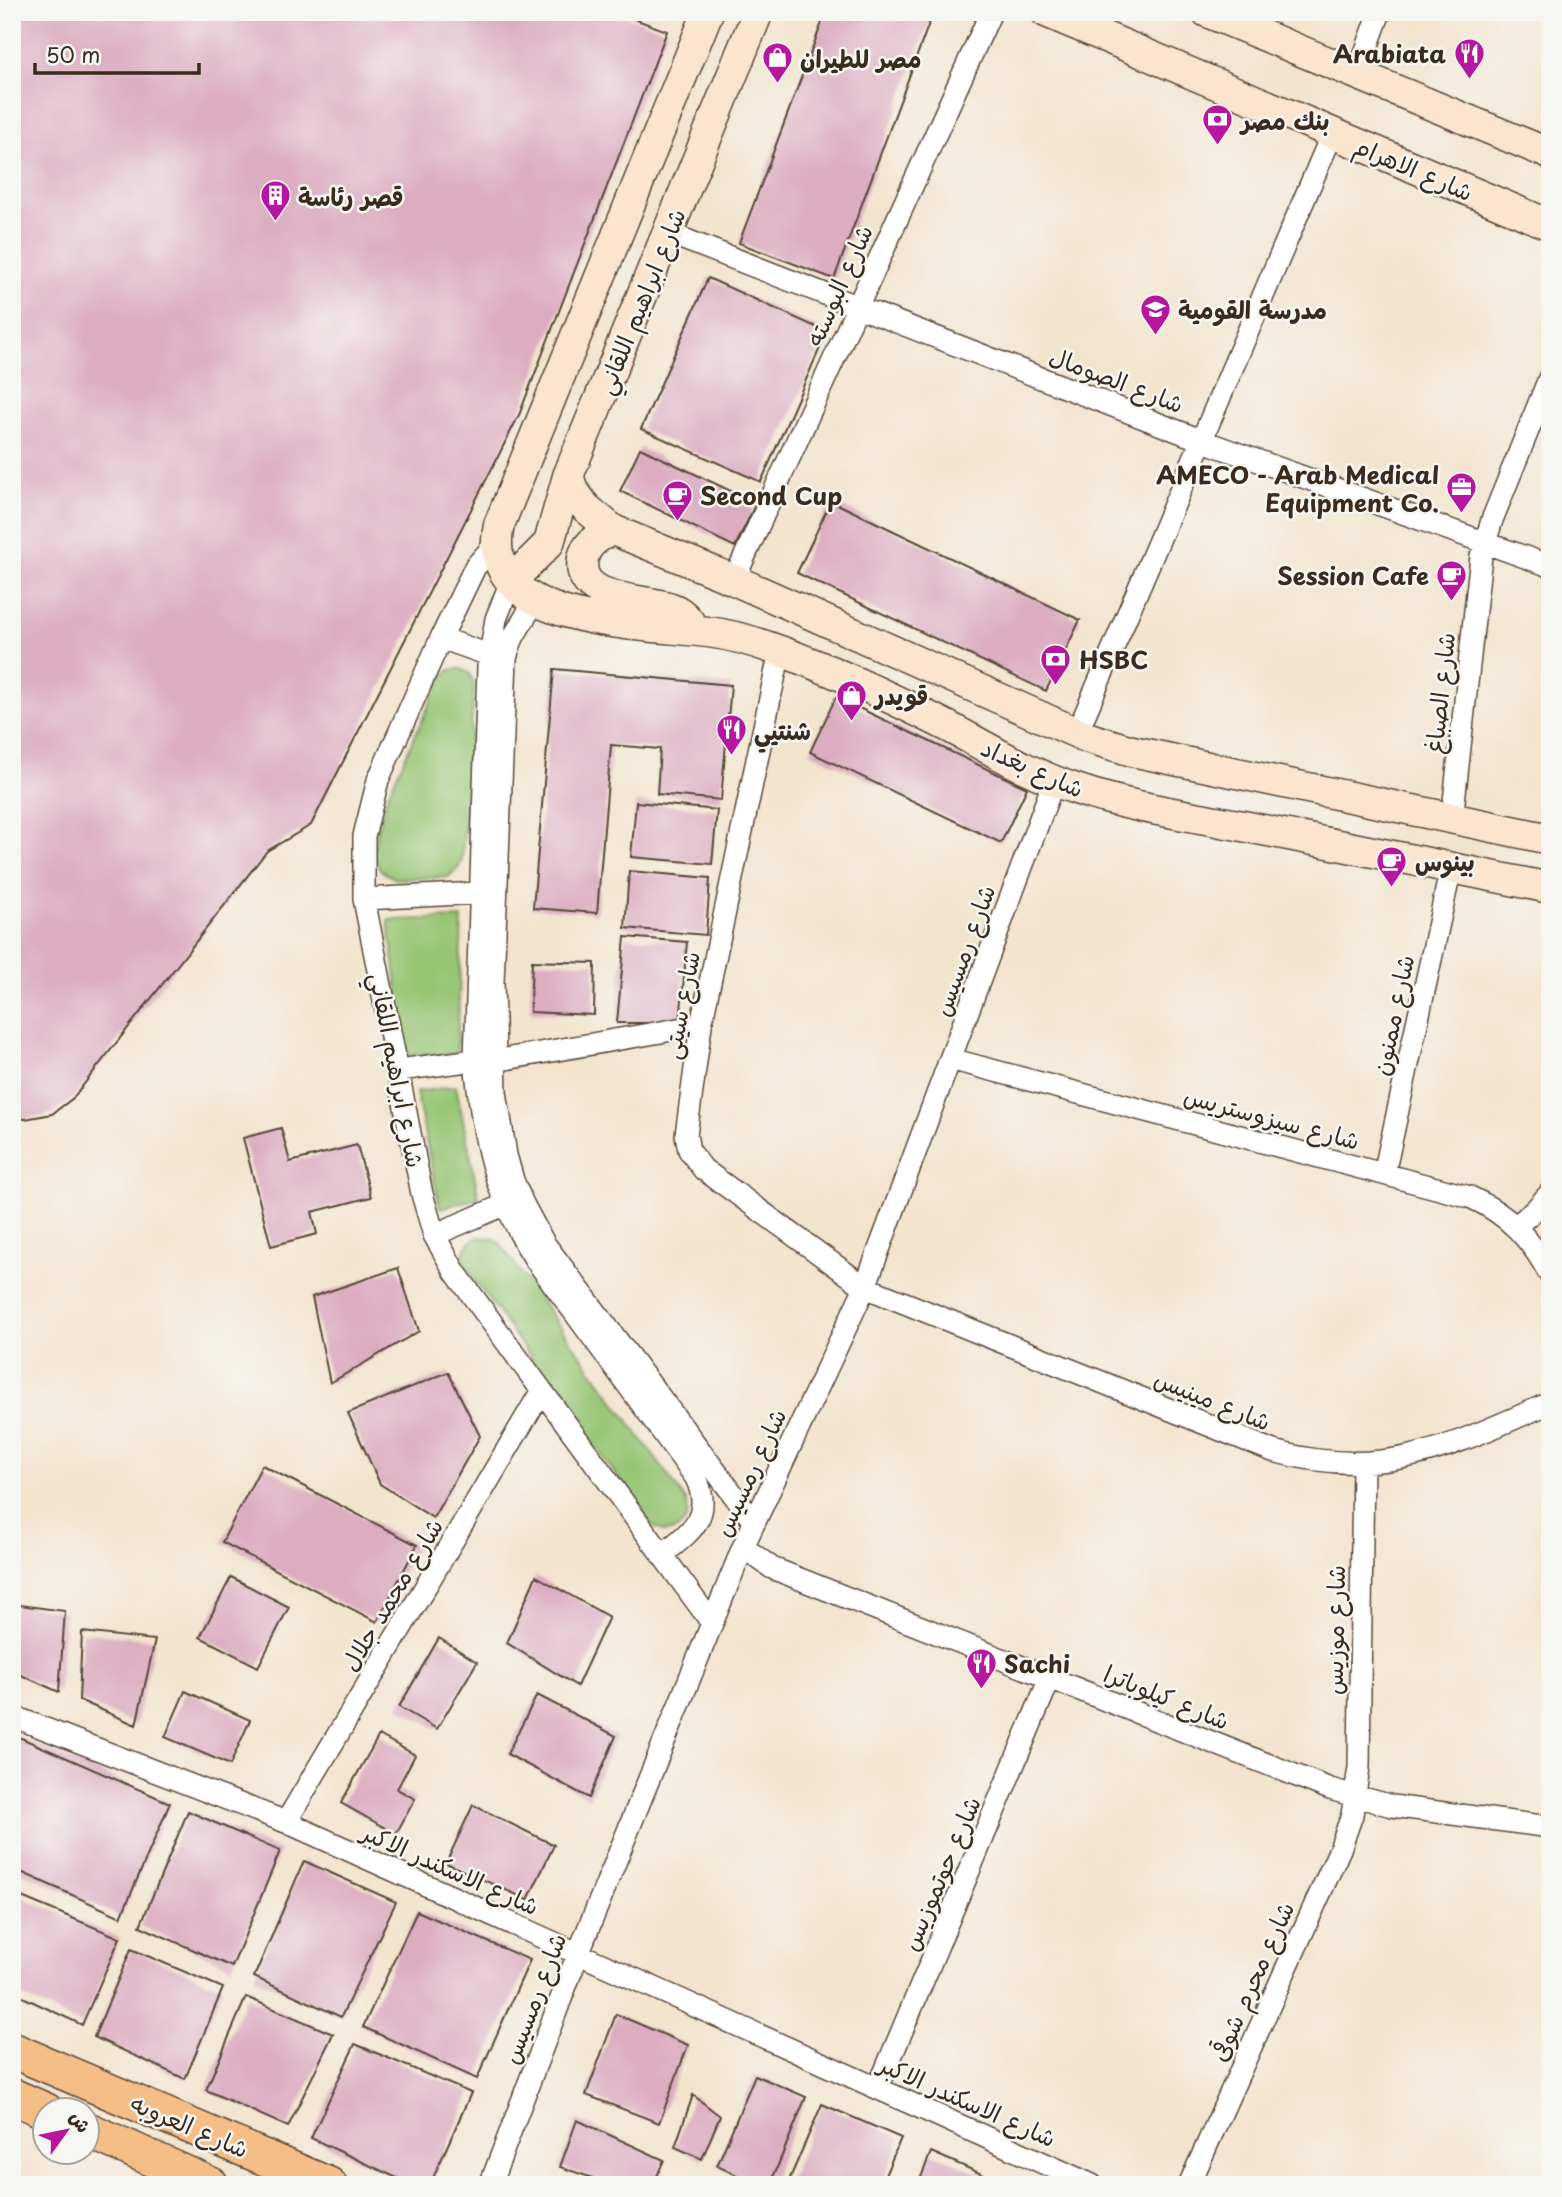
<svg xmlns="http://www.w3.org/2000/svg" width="1562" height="2197" font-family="'Playpen Sans','Playpen Sans Arabic',sans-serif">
<rect width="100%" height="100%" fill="#f6f6f2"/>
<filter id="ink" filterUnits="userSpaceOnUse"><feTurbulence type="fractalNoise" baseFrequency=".0143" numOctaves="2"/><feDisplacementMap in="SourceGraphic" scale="14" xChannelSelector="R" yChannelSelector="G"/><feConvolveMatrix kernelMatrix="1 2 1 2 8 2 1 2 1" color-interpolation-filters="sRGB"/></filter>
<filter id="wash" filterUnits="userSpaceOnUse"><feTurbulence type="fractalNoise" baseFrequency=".00686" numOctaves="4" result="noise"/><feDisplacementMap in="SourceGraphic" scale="28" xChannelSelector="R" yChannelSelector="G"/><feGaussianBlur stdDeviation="1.57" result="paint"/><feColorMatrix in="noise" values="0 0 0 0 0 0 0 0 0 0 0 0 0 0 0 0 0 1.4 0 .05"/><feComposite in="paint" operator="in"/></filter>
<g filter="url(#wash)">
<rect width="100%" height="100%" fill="#f3e4ce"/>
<path fill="#95c472" stroke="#687748" stroke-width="2" d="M460 669 469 673 474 683 462 860 459 867 448 877 396 879 381 871 373 855 378 827 388 794 442 677 450 670Z
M462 918 457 1054 407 1055 388 920Z
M456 1086 479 1198 440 1208 416 1092Z
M478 1237 492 1238 498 1241 685 1499C693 1517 683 1532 664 1532L652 1525 463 1264C462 1251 466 1244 478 1237Z"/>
<g id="blocks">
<path fill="#dcadc1" d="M17 12H615L667 31 519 415 311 825 267 851 73 1098 52 1114 25 1119 12 1117V131Z
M826 12H924L932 15 834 279 739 243Z
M708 278 827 332 761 482 641 429Z
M640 448 756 503 735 547 620 491Z
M831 501 1080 620 1046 691 797 573Z
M554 669 731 685 721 800 657 794 660 749 611 745 597 913 533 908Z
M836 697 1027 788 1001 843 810 752Z
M636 802 717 810 712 864 631 857Z
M629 871 710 878 706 935 625 928Z
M625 937 687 942 680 1023H617Z
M532 961 595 963 594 1015 530 1012Z
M281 1128 290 1162 357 1145 371 1197 312 1212 317 1234 271 1246 243 1138Z
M398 1268 419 1331 330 1383 312 1297Z
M448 1372 480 1436 433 1518 380 1484 348 1413Z
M262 1465 417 1545 377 1622 222 1542Z
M536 1576 609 1617 577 1686 507 1643Z
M231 1577 289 1607 258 1667 200 1637Z
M12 1604 65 1611 59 1692 12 1671Z
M82 1632 155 1640 136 1725 79 1700Z
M439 1638 477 1662 437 1729 399 1707Z
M185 1691 250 1720 230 1765 165 1737Z
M537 1695 616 1736 589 1798 507 1754Z
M12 1734 170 1803 121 1917 12 1868Z
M379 1735 415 1755 397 1789 415 1799 396 1834 341 1803Z
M473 1805 554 1845 528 1900 446 1863Z
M188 1811 280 1851 232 1967 140 1926Z
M304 1861 396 1902 341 2017 254 1977Z
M12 1893 120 1938 82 2025 12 1992Z
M417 1911 530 1960 477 2079 363 2027Z
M131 1949 223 1988 185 2079 94 2037Z
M246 1997 333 2034 288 2127 206 2090Z
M616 2014 688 2045 659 2123 586 2095Z
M355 2044 471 2093 430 2185H412L311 2138Z
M755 2075 806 2097 770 2185H759L717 2166Z
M693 2095 720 2116 702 2159 675 2147Z
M822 2104 901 2138 881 2185H787Z
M577 2120 664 2160 653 2185H613L560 2167Z
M931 2152 1000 2182 999 2185H918Z"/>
</g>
</g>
<g filter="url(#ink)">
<use href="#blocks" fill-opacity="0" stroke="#574638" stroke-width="2"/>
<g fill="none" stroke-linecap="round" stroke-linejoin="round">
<defs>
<path id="minor" d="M1357 75 1380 12
M668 233 1203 441 1550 566
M497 542 475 567 441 638 378 780 364 836V899L422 1194 434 1235 455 1272 712 1623
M734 580 991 12
M511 581 496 619 488 667 475 1060C482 1136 493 1194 535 1259L696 1478C714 1517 690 1532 662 1555
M534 599C526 622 511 632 506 659L493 982 496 1092 506 1155 513 1180 523 1204 544 1243 754 1522
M441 638 489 655
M780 651 701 1025 686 1135 689 1150 703 1169 865 1287 1273 1451C1386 1482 1449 1446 1550 1403
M1077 733 1332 134
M1452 820 1481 556 1492 520 1550 376
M364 899 479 893
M950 1059 1470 1197C1508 1214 1531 1239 1550 1275
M494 1061 701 1025
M399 1070 475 1060
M1384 1174 1451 868
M1516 1226 1535 1210 1550 1193
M434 1235 504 1205
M743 1547 772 1568 1330 1789 1392 1806 1550 1827
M12 1716 286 1822 1092 2185
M286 1822 541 1392
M878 2088 1050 1678
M490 2185 578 1954 743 1547 865 1287 1054 781
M1189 2185 1340 1849 1352 1815 1359 1767 1363 1463"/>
<path id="secondary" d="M708 12 499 525C476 627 646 624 708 632 733 635 756 642 780 651 838 672 894 699 949 727 992 750 1032 775 1079 790 1132 808 1189 815 1243 826 1345 846 1448 867 1550 888
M1046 12 1550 225
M1207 12 1550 154
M568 476 573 490 586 508 613 530 734 580 1086 737 1132 751 1550 839
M613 530C600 535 586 544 583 558 574 603 645 598 671 608 682 612 689 620 694 630
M511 581 549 543 568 476 758 12"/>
<path id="trunk" d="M12 2050 329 2185
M12 2096 46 2111
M88 2130 211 2185"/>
</defs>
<use href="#minor" stroke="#574638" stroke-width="24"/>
<use href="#secondary" stroke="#574638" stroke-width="33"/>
<use href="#trunk" stroke="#574638" stroke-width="38"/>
<use href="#minor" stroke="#fff" stroke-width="21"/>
<use href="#secondary" stroke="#fbe5cf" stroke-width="30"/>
<use href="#trunk" stroke="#f6be87" stroke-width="35"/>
</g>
</g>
<defs>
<symbol id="restaurant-pin" viewBox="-11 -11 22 30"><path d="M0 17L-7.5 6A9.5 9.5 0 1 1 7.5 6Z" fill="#b5179e" stroke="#f6f6f2"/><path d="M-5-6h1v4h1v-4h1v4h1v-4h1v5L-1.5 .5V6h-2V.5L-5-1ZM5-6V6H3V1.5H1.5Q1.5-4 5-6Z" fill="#fff"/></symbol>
<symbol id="shop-pin" viewBox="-11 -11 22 30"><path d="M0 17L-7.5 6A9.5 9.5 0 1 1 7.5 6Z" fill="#b5179e" stroke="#f6f6f2"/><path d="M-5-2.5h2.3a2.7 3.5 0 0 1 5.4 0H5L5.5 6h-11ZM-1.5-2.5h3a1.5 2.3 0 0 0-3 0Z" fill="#fff"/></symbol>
<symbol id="bank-pin" viewBox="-11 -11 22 30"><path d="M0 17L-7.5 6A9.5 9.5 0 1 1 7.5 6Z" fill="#b5179e" stroke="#f6f6f2"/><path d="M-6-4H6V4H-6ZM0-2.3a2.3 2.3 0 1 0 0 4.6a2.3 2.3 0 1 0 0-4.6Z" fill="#fff"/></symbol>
<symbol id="building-pin" viewBox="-11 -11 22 30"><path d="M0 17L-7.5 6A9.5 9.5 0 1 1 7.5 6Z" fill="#b5179e" stroke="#f6f6f2"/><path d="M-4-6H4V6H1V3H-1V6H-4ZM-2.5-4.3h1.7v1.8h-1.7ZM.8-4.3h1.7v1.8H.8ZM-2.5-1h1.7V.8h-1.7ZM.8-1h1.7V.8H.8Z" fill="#fff"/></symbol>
<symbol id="school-pin" viewBox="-11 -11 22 30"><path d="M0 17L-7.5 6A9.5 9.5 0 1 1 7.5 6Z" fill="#b5179e" stroke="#f6f6f2"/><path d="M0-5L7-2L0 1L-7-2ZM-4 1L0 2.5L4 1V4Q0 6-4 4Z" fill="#fff"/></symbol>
<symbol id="office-pin" viewBox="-11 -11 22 30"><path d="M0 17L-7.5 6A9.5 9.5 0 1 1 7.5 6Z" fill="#b5179e" stroke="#f6f6f2"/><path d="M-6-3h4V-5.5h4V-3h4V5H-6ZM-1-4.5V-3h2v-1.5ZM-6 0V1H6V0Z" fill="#fff"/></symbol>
<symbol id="cafe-pin" viewBox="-11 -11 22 30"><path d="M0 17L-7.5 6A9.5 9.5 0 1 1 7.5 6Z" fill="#b5179e" stroke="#f6f6f2"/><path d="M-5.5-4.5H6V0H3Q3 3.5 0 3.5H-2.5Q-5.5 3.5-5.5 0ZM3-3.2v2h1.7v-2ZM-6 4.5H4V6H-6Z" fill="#fff"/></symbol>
</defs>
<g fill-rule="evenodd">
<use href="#restaurant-pin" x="1452" y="36" width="35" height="47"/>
<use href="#shop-pin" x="760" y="40" width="35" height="47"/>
<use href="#bank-pin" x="1200" y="102" width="35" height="47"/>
<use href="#building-pin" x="258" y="178" width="35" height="47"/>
<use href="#school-pin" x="1138" y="292" width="35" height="47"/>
<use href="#office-pin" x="1444" y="470" width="35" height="47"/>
<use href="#cafe-pin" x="660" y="478" width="35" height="47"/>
<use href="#cafe-pin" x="1434" y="558" width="35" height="47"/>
<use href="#bank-pin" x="1038" y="642" width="35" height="47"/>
<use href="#shop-pin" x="834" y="678" width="35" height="47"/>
<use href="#restaurant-pin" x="714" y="712" width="35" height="47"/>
<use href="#cafe-pin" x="1374" y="844" width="35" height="47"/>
<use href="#restaurant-pin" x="964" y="1646" width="35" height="47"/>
</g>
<g text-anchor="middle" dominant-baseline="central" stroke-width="5" stroke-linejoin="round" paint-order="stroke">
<g font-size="24" font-weight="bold" fill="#3b2a1e" stroke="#f6f6f2" text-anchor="start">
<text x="1446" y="53" text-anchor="end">Arabiata</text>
<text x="800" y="58">مصر للطيران</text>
<text x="1241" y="120">بنك مصر</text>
<text x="298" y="196">قصر رئاسة</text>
<text x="1178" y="309">مدرسة القومية</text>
<text x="1439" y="474" text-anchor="end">AMECO - Arab Medical<tspan x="1439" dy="28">Equipment Co.</tspan></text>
<text x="700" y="495">Second Cup</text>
<text x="1429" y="575" text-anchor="end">Session Cafe</text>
<text x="1079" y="659">HSBC</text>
<text x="875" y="695">قويدر</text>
<text x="754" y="730">شنتيي</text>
<text x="1415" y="861">بينوس</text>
<text x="1004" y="1663">Sachi</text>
</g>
<g font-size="24" fill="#3b2a1e" stroke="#f6f6f2">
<text transform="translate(1414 168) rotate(23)">شارع الاهرام</text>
<text transform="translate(838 285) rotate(-66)">شارع البوسته</text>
<text transform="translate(640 301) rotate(-68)">شارع ابراهيم اللقاني</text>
<text transform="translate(1117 379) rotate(21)">شارع الصومال</text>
<text transform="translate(1439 693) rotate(-84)">شارع الصباغ</text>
<text transform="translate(1033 767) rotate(24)">شارع بغداد</text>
<text transform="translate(963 950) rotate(-70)">شارع رمسيس</text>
<text transform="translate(680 1005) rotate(-79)">شارع سيتى</text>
<text transform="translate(1392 1015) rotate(-78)">شارع ممنون</text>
<text transform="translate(398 1070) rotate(79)">شارع ابراهيم اللقاني</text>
<text transform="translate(1272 1117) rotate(15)">شارع سيزوستريس</text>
<text transform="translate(1213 1399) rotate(22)">شارع مينيس</text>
<text transform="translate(749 1472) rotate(-65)">شارع رمسيس</text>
<text transform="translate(391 1594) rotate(-59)">شارع محمد جلال</text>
<text transform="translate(1334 1630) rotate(-89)">شارع موزيس</text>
<text transform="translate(1167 1696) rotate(22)">شارع كيلوباترا</text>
<text transform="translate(451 1868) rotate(24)">شارع الاسكندر الاكبر</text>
<text transform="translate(940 1873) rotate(-67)">شارع حوتموزيس</text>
<text transform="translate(1251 1981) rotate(-66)">شارع محرم شوقى</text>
<text transform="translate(533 1998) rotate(-69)">شارع رمسيس</text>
<text transform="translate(968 2100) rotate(24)">شارع الاسكندر الاكبر</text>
<text transform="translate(190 2125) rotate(23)">شارع العروبه</text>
</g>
</g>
<rect width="1562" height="2197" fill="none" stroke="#f6f6f2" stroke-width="42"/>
<g transform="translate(66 2131) rotate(57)"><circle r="33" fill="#f6f6f2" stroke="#aba49d" stroke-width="2"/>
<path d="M0-5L12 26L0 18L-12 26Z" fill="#b5179e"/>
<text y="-10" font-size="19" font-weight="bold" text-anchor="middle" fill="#3b2a1e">ش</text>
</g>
<path d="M35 63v10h164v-10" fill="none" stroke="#3b2a1e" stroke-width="3.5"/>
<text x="46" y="63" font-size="21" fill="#3b2a1e" stroke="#f6f6f2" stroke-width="5" paint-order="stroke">50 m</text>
</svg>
